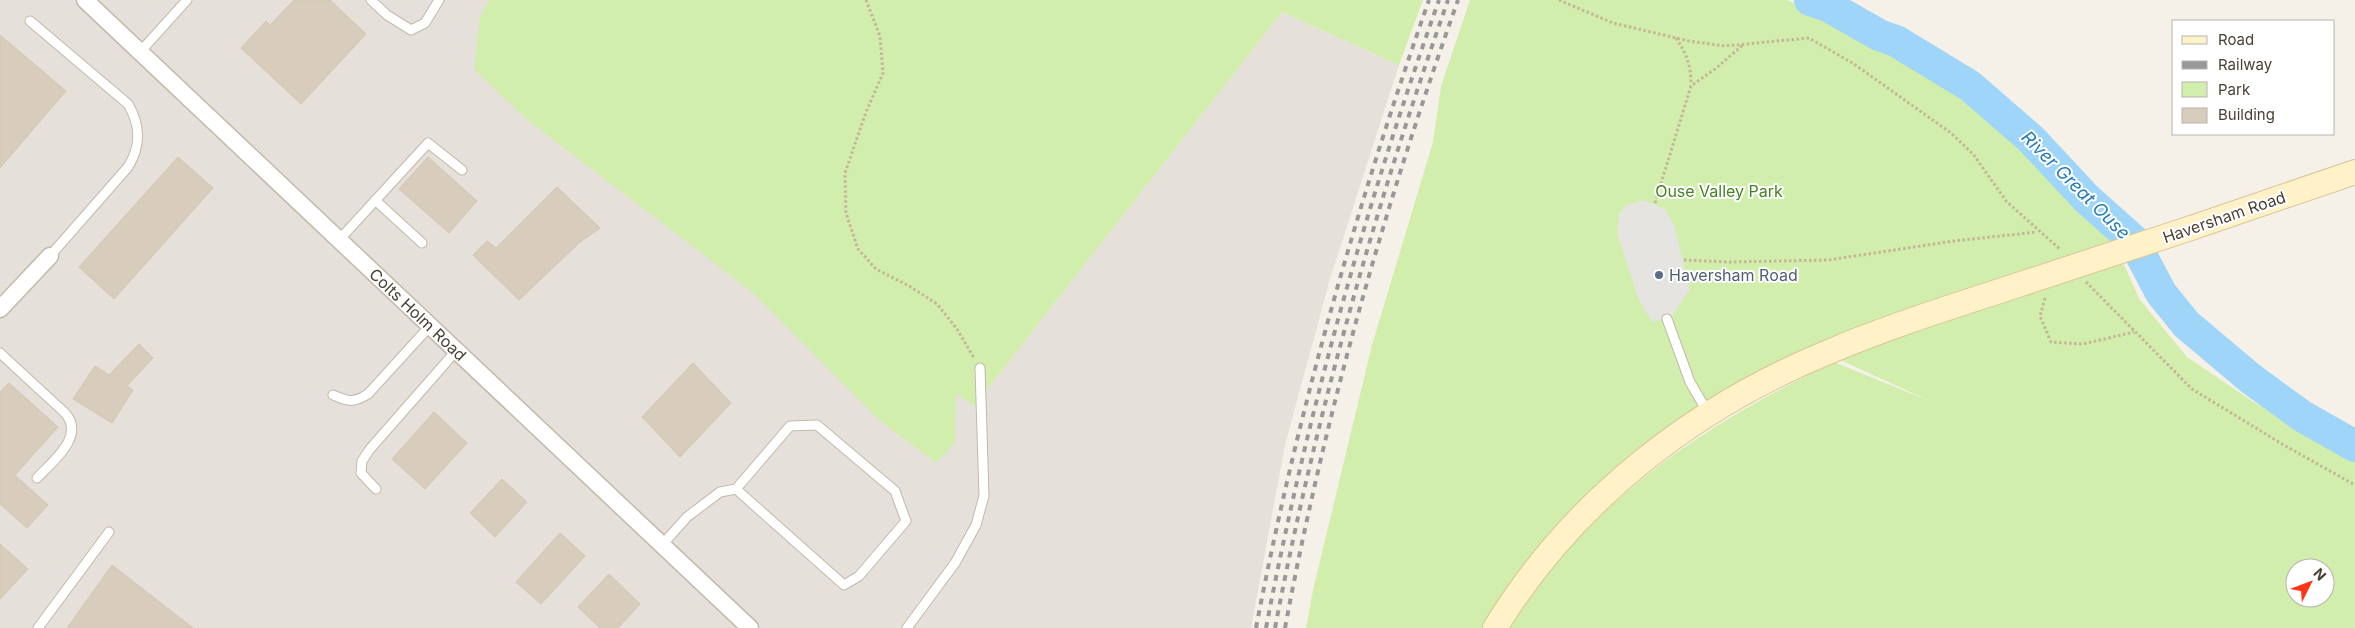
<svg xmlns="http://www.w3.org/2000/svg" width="2355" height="628" font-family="Inter,sans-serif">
<rect width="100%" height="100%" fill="#f5f1e8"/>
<path fill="#e5e0d9" d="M0 0H562L974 406 1282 12 1399 65 1330 279 1285 445 1251 628H0Z"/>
<path fill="#d2eeac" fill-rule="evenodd" d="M489 0H1423L1399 65 1282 12 974 406 956 393 955 442 936 463 878 419 752 292 525 118 474 69 480 17Z
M1470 0H1787L1879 35 1963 77 2001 107 2103 219 2140 300 2187 357 2252 401 2355 461V628H1306L1313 590 1372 345 1433 142 1441 86ZM1825 353 1932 402 1834 362C1755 401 1687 439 1620 498L1611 489ZM2295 568H2325V598H2295Z"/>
<path fill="#e6e4e0" d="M1643 200 1665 209 1674 225 1690 289 1672 316 1652 322 1638 298 1617 233 1619 214 1627 205Z"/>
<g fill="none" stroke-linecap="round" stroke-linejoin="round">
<path stroke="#9ed5f8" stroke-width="32" d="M1810 0 1830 7 1879 35 1896 41 1970 86 2031 139 2086 198 2133 240 2161 293 2186 324 2250 378 2302 416 2355 446"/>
</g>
<path fill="#d8cdbc" stroke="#d4c5ae" d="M294 0H330L366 34 301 104 241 48 266 21 270 25Z
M0 35 66 91 0 168Z
M178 157 213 188 114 299 79 267Z
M428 157 477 201 449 233 399 189Z
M557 187 600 228 579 243 519 300 473 255 487 241 496 248Z
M139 344 153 358 127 386 133 390 112 423 73 399 95 366 109 375Z
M693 363 731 403 680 457 642 417Z
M9 383 58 427 15 475 48 505 27 528 0 504V392Z
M434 412 467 443 425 489 392 459Z
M502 479 527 502 495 537 470 513Z
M560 533 585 556 541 604 516 582Z
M0 544 28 569 0 599Z
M112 565 193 628H67Z
M609 574 640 604 618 628H600L578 607Z"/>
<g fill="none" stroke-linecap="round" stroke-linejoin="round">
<defs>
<path id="lane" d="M371 0 387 15 411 30 425 23 439 0
M30 21 128 104C141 126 141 146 128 167L50 256
M140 52 187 0
M375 200 422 243
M339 240 428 143 462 170
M1667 319 1690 382 1708 413
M0 353 64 412C87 435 53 461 37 478
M333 395C349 402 353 403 368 394L430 326
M376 489 361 473 362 461 370 449 456 351
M662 545 687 517 720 492 736 489 790 426 817 425 895 491 906 521 859 576 844 585 736 489
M38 628 109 532
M907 628 955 563 976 525 984 496 980 368"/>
<g id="street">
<path id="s1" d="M85 0 750 628"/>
<path d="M0 309 50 256"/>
</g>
<path id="secondary" d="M2191 228 2355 172
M1495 628C1572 502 1691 409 1826 353 1889 326 1954 306 2018 285"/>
</defs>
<use href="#lane" stroke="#c2b9a9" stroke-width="11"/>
<use href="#street" stroke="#c2b9a9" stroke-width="19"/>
<use href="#secondary" stroke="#dac593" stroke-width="26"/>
<path stroke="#c5b599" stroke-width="3" stroke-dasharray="2.5 2.5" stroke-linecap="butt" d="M866 0 880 36 883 73 866 112 845 173 846 213 858 249 876 269 909 286 937 304 957 329 974 358
M1559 0 1613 23 1689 41 1725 46 1809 38 1854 64 1951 133 1973 154 2007 202 2061 250
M1676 38C1687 54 1691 66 1691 85
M1655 203 1691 86 1715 69 1744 44
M1684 260 1729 262 1828 260 1954 241 2037 232
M2086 282 2192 389 2282 444 2355 485
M2045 298 2040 316 2051 342 2083 344 2134 332"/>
<use href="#lane" stroke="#fff" stroke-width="9"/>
<use href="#street" stroke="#fff" stroke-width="16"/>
<use href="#secondary" stroke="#fff1c8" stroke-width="24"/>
<path stroke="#989898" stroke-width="4" stroke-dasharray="6 6" stroke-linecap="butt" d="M1256 628C1297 414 1357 205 1429 0
M1266 628C1307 414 1366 205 1439 0
M1275 628C1316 414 1376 205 1448 0
M1285 628C1325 414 1385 205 1458 0"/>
<defs>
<path id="secondary-bridge" d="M2018 285 2191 228"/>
</defs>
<use href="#secondary-bridge" stroke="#dac593" stroke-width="26" stroke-linecap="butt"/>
<use href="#secondary-bridge" stroke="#fff1c8" stroke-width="24"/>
</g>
<circle fill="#5c6f8a" stroke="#fff" stroke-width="2" cx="1659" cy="275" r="5"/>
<g text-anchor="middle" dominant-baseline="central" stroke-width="4" stroke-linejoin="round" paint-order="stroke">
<g font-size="16" fill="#488322" stroke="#fff">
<text x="1719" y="191">Ouse Valley Park</text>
</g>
<g font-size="16" fill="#4a4135" stroke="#fff">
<text transform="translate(2224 217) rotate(-19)">Haversham Road</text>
<text stroke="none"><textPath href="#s1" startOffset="458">Colts Holm Road</textPath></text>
</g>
<g font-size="16" fill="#4e5e75" stroke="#fff" text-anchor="start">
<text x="1669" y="275">Haversham Road</text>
</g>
<g font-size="18" font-style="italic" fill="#217cb9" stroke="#fff">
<text transform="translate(2076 185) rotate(45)">River Great Ouse</text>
</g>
</g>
<rect x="2172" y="20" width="162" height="115" fill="#ffffff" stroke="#b7b3ae"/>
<rect x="2182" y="36" width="25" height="8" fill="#fff1c8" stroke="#b7b3ae"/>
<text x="2218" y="45" font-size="15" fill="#4a4135">Road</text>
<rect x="2182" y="61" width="25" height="8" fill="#989898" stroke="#b7b3ae"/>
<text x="2218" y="70" font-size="15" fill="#4a4135">Railway</text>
<rect x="2182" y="82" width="25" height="15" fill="#d2eeac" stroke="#b7b3ae"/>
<text x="2218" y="95" font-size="15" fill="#4a4135">Park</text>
<rect x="2182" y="108" width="25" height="15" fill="#d8cdbc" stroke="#b7b3ae"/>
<text x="2218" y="120" font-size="15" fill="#4a4135">Building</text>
<g transform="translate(2310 583) rotate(48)"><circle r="24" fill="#ffffff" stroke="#b7b3ae"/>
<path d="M0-4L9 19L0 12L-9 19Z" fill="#ff3415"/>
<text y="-8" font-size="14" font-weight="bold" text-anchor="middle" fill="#4a4135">N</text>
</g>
</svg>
